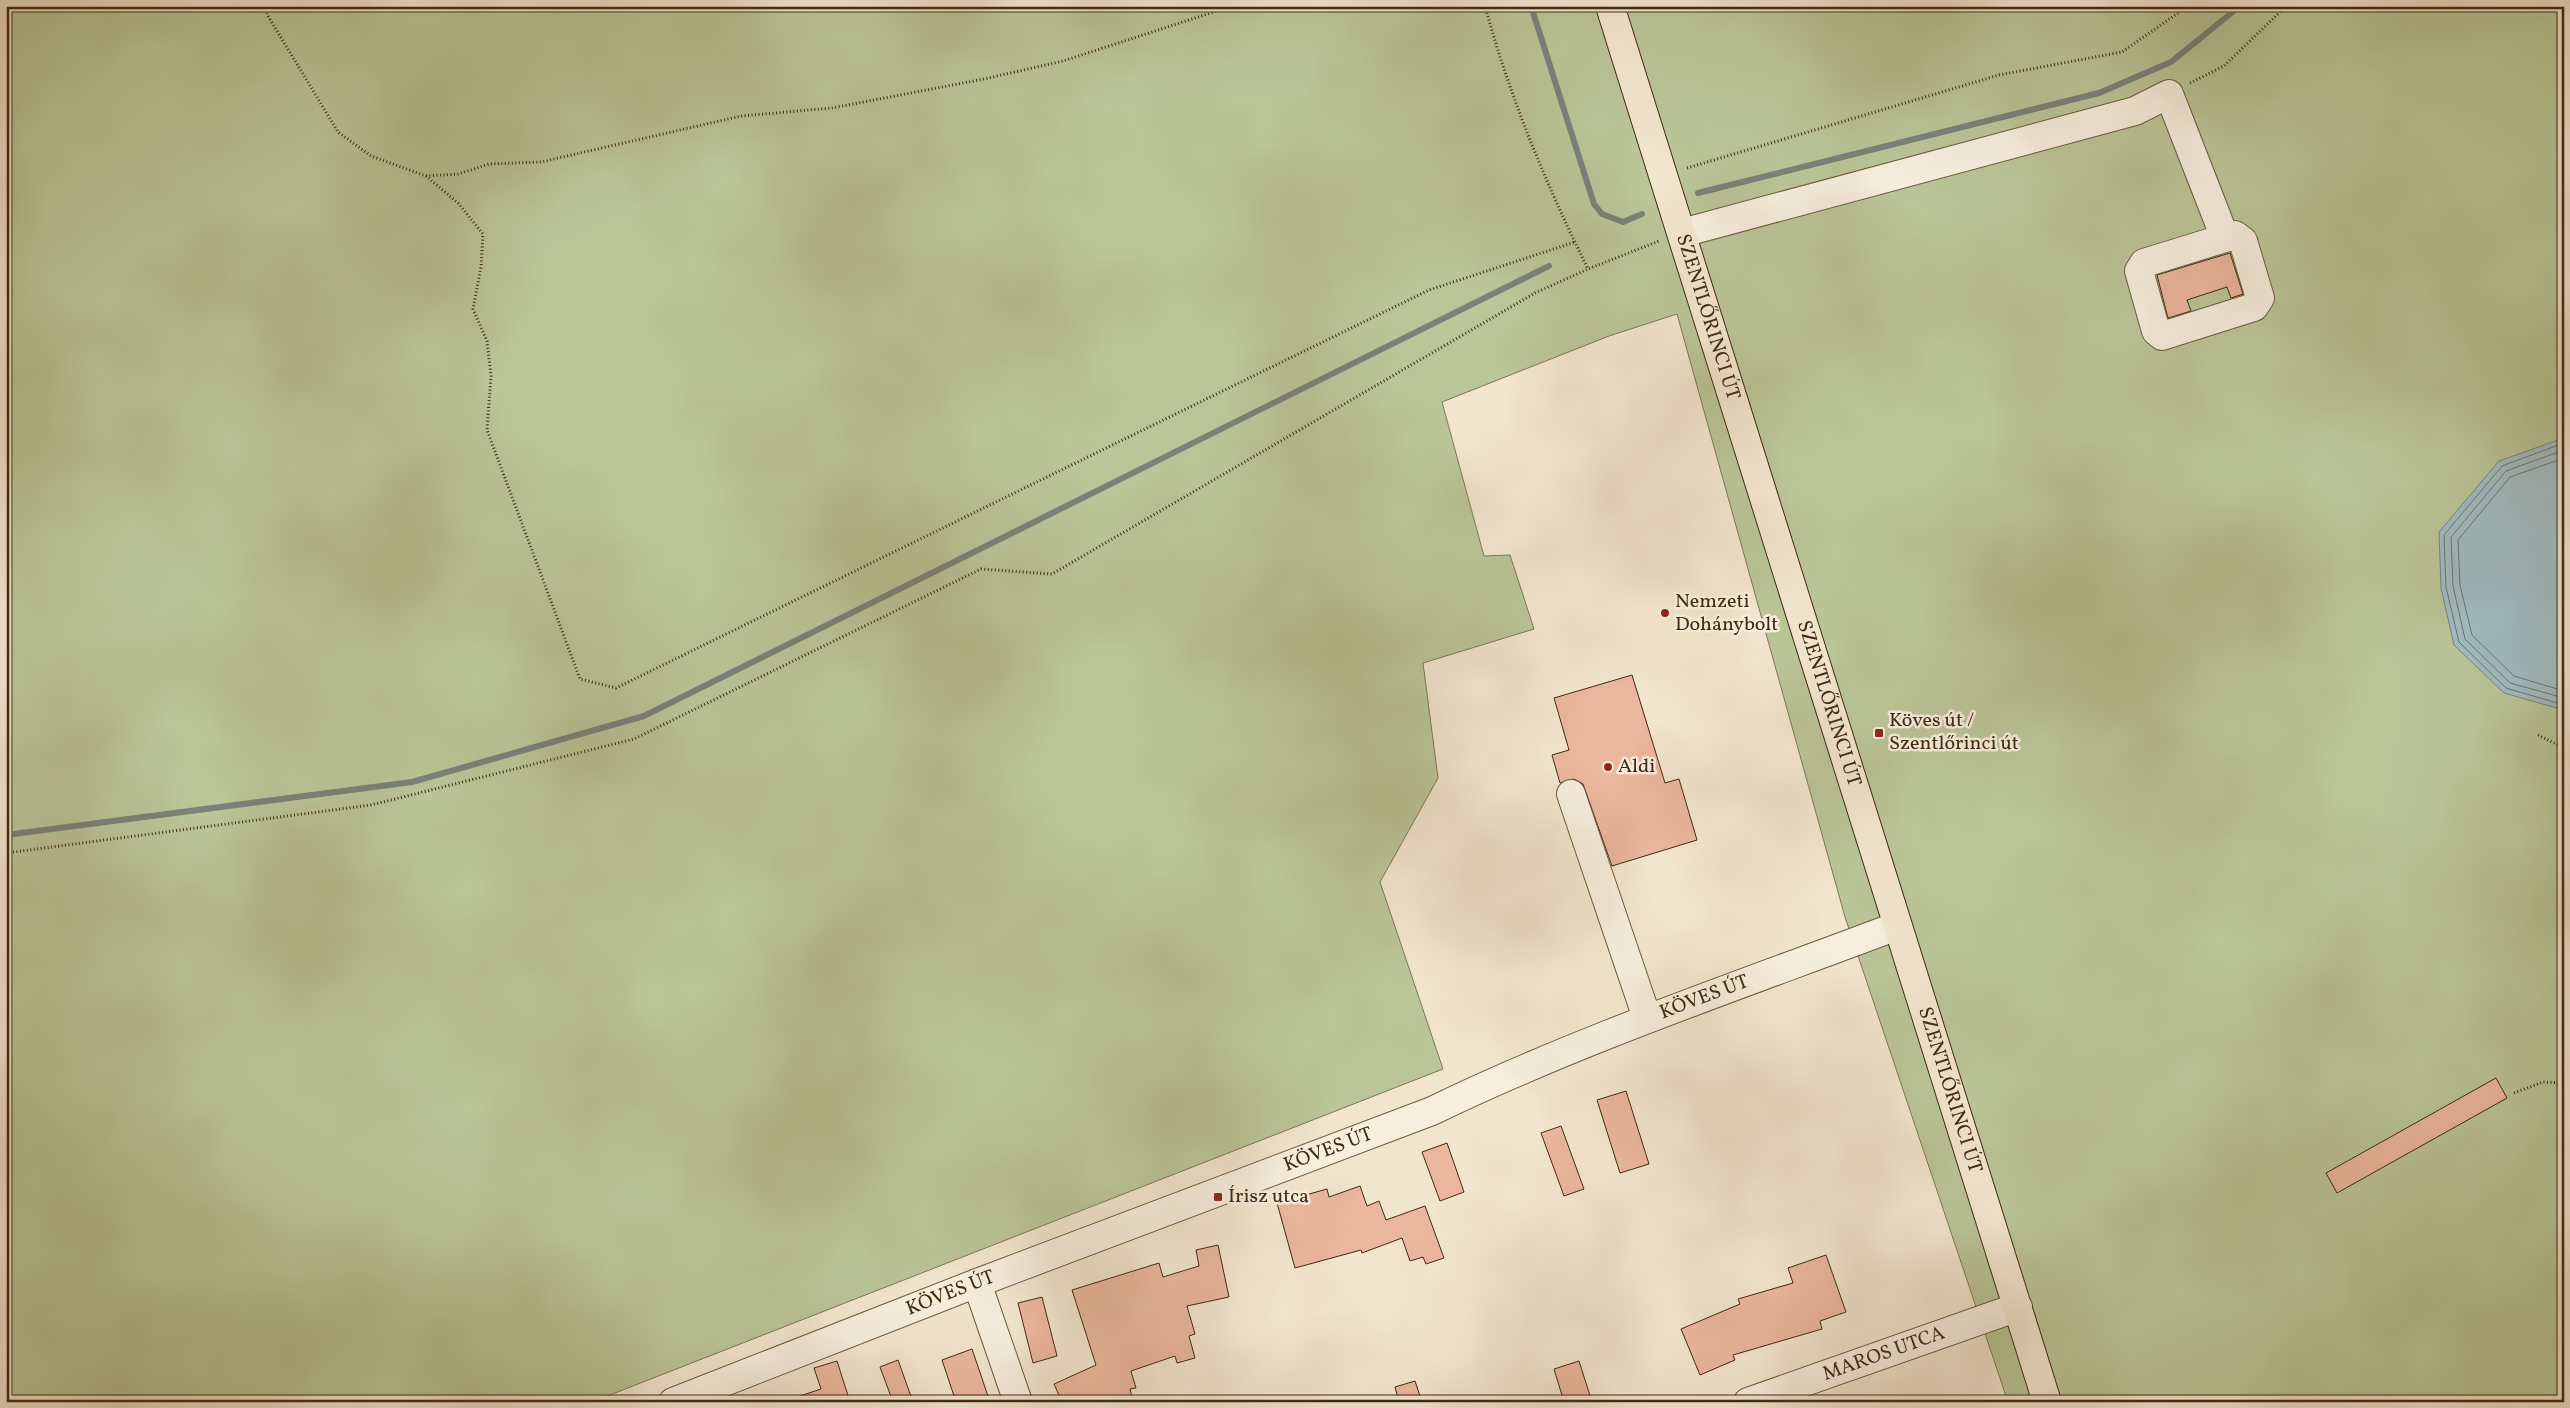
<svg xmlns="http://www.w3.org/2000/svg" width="2570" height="1408" font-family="Vollkorn,serif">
<rect width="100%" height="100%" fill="#f2e5cd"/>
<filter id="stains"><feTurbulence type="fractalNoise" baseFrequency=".004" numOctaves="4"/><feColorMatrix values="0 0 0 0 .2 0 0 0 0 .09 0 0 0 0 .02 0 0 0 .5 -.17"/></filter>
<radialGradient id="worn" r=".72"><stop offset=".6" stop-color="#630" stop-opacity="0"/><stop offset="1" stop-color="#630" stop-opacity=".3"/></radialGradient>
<path fill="#bac598" stroke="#7c7854" d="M6 6H2564V1402H2008L1845 917 1677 314 1609 336 1442 402 1484 556 1510 555 1534 629 1423 663 1438 778 1380 882 1443 1069 592 1402H6Z"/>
<path fill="#a0bcc2" stroke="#79827b" d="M2564 438V710L2504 693 2454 645 2441 588 2439 532 2499 461Z"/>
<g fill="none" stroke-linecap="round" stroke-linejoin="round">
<path stroke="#70746a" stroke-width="1" d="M2564 443 2502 466 2444 535 2446 587 2459 642 2506 688 2564 705
M2564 450 2506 471 2451 537 2453 586 2465 639 2510 683 2564 698
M2564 458 2510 477 2458 540 2460 585 2472 635 2514 676 2564 691"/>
<path stroke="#79827b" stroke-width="6" d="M1531 6 1594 204 1602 214 1623 222 1642 214
M1698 193 2099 93 2171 62 2240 6
M6 835 412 782 644 716 1549 266"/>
</g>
<path fill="#eab69d" stroke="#3f2b11" d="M2230 253 2243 294 2231 298 2227 287 2187 300 2191 311 2168 318 2157 275Z
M1632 675 1665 783 1679 779 1697 840 1612 866 1583 784 1574 779 1560 783 1552 755 1569 750 1554 698Z
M2496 1078 2507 1098 2337 1193 2326 1173Z
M1626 1091 1649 1164 1620 1173 1597 1100Z
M1561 1126 1584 1189 1564 1196 1541 1133Z
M1447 1143 1464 1192 1440 1201 1422 1152Z
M1360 1186 1367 1206 1379 1201 1386 1220 1425 1206 1444 1258 1426 1264 1423 1257 1410 1261 1402 1238 1362 1253 1361 1250 1295 1268 1277 1203 1327 1189 1329 1197Z
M1218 1245 1229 1297 1187 1306 1195 1334 1189 1336 1195 1358 1177 1363 1175 1356 1131 1371 1136 1388 1130 1389 1133 1402H1062L1054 1384 1096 1365 1072 1290 1159 1263 1163 1277 1199 1266 1196 1250Z
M1826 1255 1846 1312 1820 1321 1822 1329 1733 1355 1735 1360 1700 1375 1681 1329 1740 1304 1738 1299 1793 1283 1788 1268Z
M1042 1297 1057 1356 1033 1363 1018 1303Z
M972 1349 990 1402H956L942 1360Z
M898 1360 913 1402H893L880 1367Z
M837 1361 850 1402H791V1399L821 1389 814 1368Z
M1579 1361 1592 1402H1564L1554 1369Z
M1415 1381 1422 1402H1399L1395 1387Z"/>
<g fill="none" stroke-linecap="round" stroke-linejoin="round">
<defs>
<g id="minor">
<path d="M1682 233 2135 111 2169 94 2225 238 2235 235 2243 241 2260 298 2254 307 2162 336 2156 331 2139 271 2144 263 2225 238"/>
<path d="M1571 794 1647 1018"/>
<path d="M977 1283 1018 1402"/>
<path id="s1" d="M673 1402 977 1283 1432 1111C1583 1038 1741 985 1897 926"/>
<path id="s2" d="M1748 1402 2018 1307"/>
</g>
<g id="major">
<path id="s3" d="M1610 6 2047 1402"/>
</g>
</defs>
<use href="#minor" stroke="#6c5a40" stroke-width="30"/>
<use href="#major" stroke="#3f2b11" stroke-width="30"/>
<path stroke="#3f2b11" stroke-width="3" stroke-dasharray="1 2.5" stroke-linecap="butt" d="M265 6 268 16 338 132 371 156 426 176 458 203 483 234 481 267 473 309 487 341 491 376 487 430 580 679 616 688 1429 290 1575 242
M1485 6C1510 98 1546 184 1588 269
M2190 83 2224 66 2286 6
M1687 168 1999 75 2122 52 2188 6
M426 176 458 174 489 164 541 162 741 116 832 108 984 79 1063 61 1232 6
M2538 735 2564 748
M6 853 371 805 634 739 981 569 1052 574 1535 293 1588 269 1659 241
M2514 1093 2543 1082 2564 1083"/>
<use href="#minor" stroke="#f7eede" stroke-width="28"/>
<use href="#major" stroke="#f2e5cd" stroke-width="28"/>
</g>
<g fill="#8f2418" stroke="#f7eede" stroke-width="2">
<circle cx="1665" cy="613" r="5"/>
<rect x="1874" y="728" width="10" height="10" rx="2.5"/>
<circle cx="1608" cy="767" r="5"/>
<rect x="1213" y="1192" width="10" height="10" rx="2.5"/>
</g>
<g text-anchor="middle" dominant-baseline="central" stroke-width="5" stroke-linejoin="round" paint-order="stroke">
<g font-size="20" fill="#3f2b11" stroke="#f7eede">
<text stroke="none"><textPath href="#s3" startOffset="326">SZENTLŐRINCI ÚT</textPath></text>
<text stroke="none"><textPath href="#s3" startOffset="731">SZENTLŐRINCI ÚT</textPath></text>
<text stroke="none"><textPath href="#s1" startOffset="1108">KÖVES ÚT</textPath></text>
<text stroke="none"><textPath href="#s3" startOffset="1136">SZENTLŐRINCI ÚT</textPath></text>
<text stroke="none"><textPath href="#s1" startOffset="702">KÖVES ÚT</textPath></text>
<text stroke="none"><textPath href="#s1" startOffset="298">KÖVES ÚT</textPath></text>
<text stroke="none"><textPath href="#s2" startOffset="144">MAROS UTCA</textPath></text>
</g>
<g font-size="20" fill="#3f2b11" stroke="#f7eede" text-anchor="start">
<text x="1675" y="602">Nemzeti<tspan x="1675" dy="23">Dohánybolt</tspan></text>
<text x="1889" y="721">Köves út /<tspan x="1889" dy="23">Szentlőrinci út</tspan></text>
<text x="1618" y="767">Aldi</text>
<text x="1228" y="1197">Írisz utca</text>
</g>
</g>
<rect width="2570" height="1408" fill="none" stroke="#f2e5cd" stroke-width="25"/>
<rect x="8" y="8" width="2555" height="1393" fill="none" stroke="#3f2b11" stroke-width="2.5"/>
<rect x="12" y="12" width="2545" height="1383" fill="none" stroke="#3f2b11"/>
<rect width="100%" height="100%" filter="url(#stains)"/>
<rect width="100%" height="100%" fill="url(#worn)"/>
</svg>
